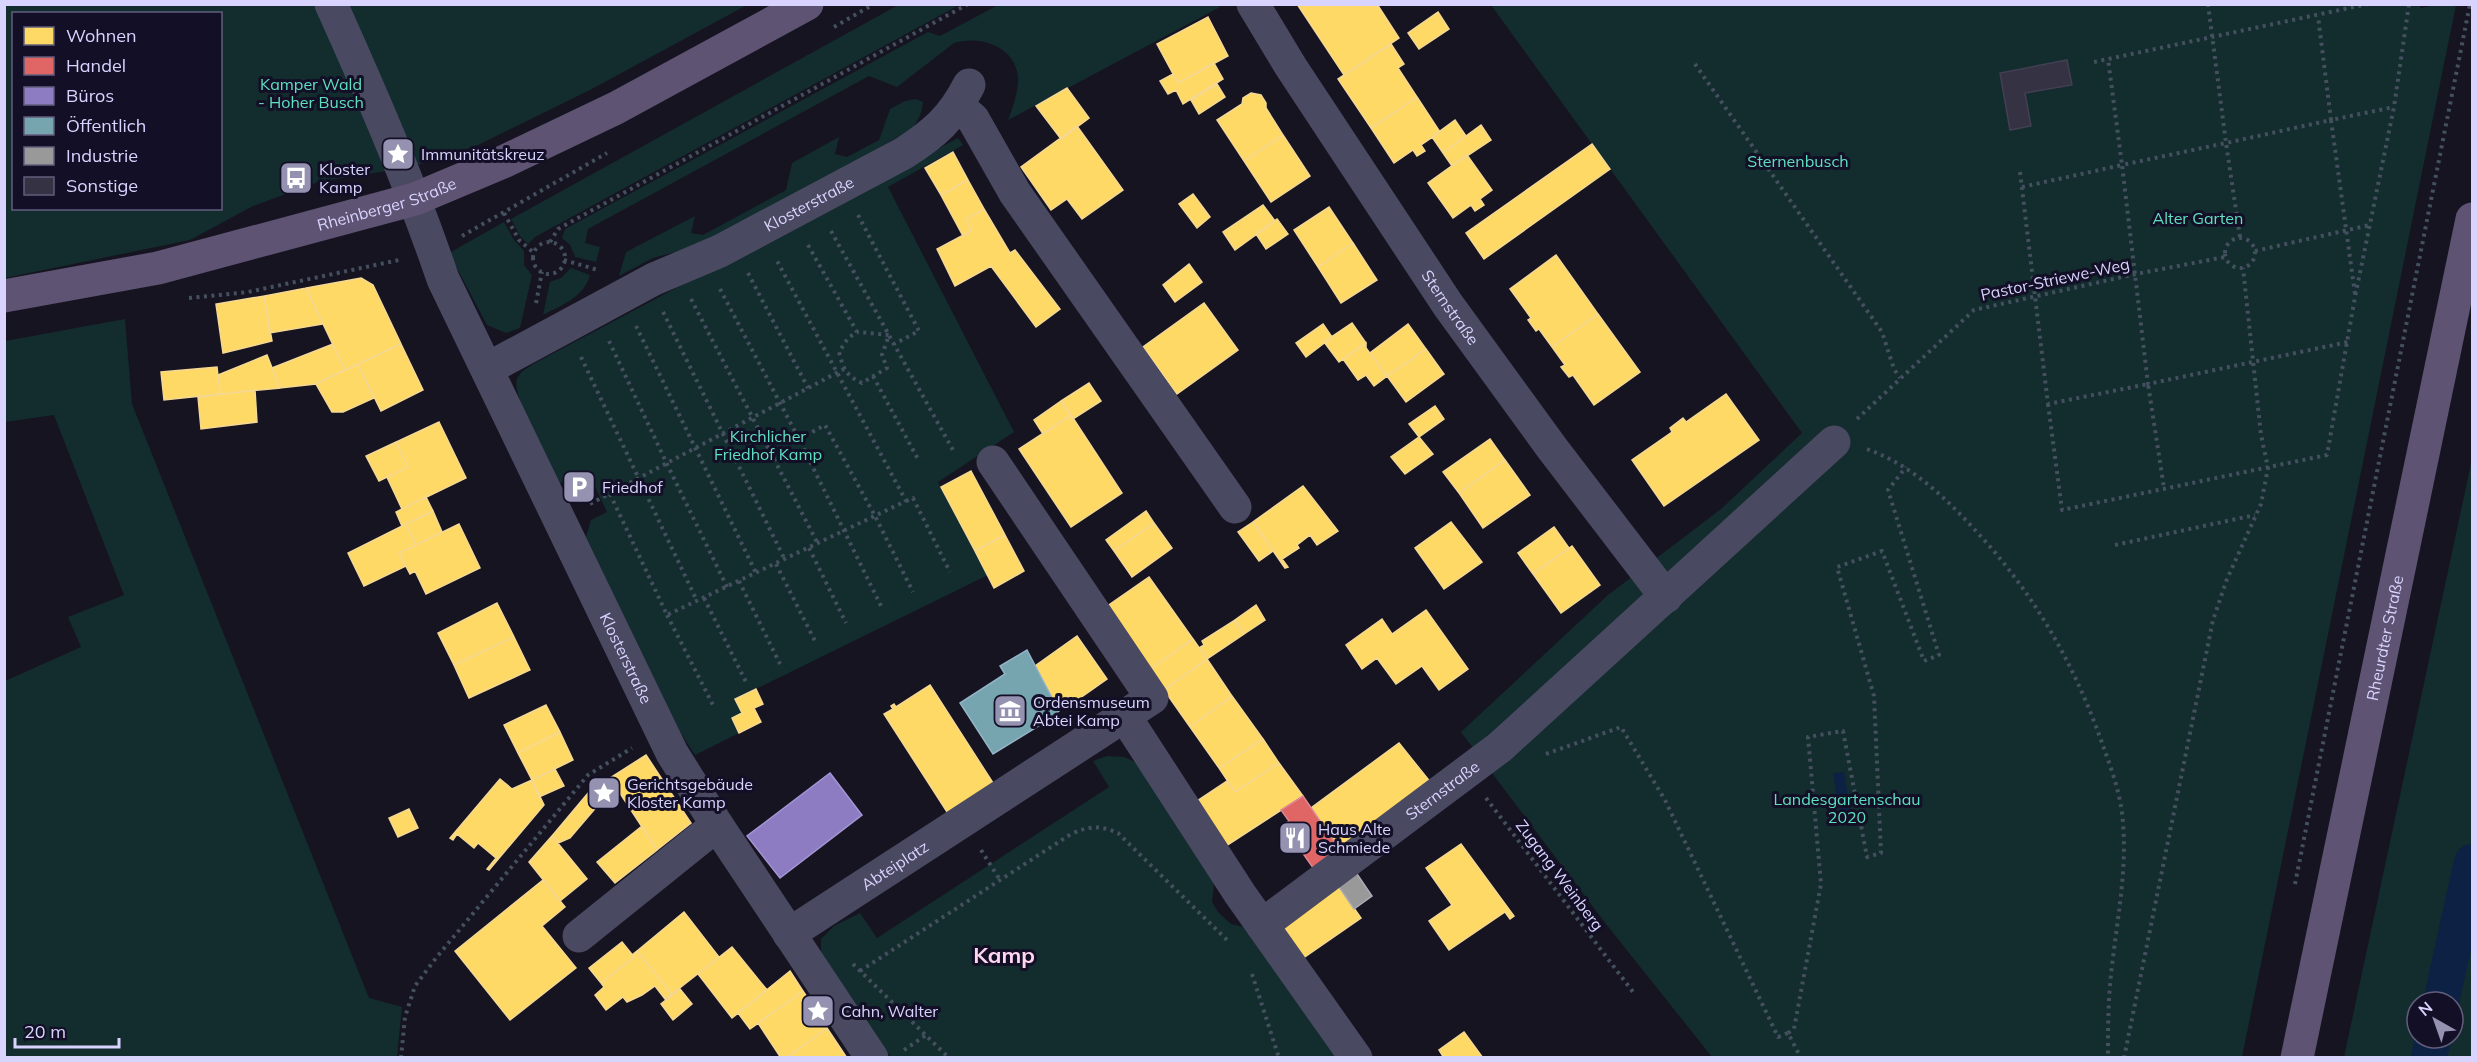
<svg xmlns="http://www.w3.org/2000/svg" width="2477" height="1062" font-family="Mulish,sans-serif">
<rect width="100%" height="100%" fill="#161421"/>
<path fill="#132c2d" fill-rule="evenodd" d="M900 4 959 5 535 237 528 244 520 236 511 219Z
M1219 4 1220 7 1008 120C1013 107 1018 93 1018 79 1017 46 979 35 954 43L897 87 869 76 588 229 585 243 600 247 596 262 575 257 570 245 562 238 565 229 928 32 940 36 998 5Z
M2420 4V8L2436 5H2456L2242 1057H1712L1606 924 1461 732 1608 595 1721 509 1802 433 1491 5Z
M5 5H747L590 90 478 145 444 157 411 167 318 182 253 206 190 240 5 278ZM14 14H220V208H14Z
M916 99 923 102C922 113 918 121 912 129L716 241 653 258 619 276 626 252 695 216 691 233 703 235 786 190 792 163 839 137 835 154 847 157 879 140 890 109 905 101Z
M958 138 963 145 888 187 1014 432 938 482 988 575 756 689 763 704 754 708 761 722 695 755 680 732 586 537 591 520 607 512 587 470 559 484C550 465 511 396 517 379 520 371 529 367 535 363Z
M504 222 514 240 524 251V265L532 275 520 328 506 333 487 325 449 253Z
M571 268 590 275C584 297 562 305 543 315L550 282 561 278Z
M125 319 132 404 369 998 402 1007 397 1057H5V681L81 647 68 617 124 595 54 415 5 422V341Z
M2472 459V1057H2344ZM2417 1002H2453V1038H2417Z
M1107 756 1124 757 1140 764 1215 875 1212 902 1218 912 1231 924 1252 929 1344 1057H891L821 953V939L834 926 860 913 877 938 1109 787 1093 761Z"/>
<path fill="#0d2144" d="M1844 772 1852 822 1841 823 1833 773Z"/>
<path fill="#ffd966" stroke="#f4d894" stroke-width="1.5" d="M1297 4H1377L1399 38 1344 75Z
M1438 12 1449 29 1419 49 1408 33Z
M1208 17 1228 56 1178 83 1157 44Z
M1391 44 1404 64 1398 68 1417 97 1371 128 1338 79Z
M1214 63 1223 79 1183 104 1176 90 1168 94 1160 81 1173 74 1178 83Z
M1217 84 1225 97 1199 114 1191 100Z
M1067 88 1089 118 1061 139 1036 106Z
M1251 93 1261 95 1266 103V108L1283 135 1244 161 1217 120 1242 104 1243 98Z
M1417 97 1440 132 1421 145 1425 151 1417 156 1413 150 1394 163 1371 128Z
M1455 120 1466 136 1443 153 1432 137Z
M1481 125 1491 140 1452 166 1443 153Z
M1077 126 1123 190 1082 219 1067 199 1051 210 1021 167Z
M1283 135 1310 176 1271 202 1244 161Z
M1592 144 1610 169 1484 259 1466 233Z
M953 152 968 180 941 195 925 168Z
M1467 155 1492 190 1480 199 1484 205 1475 211 1471 205 1453 218 1428 183Z
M968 180 984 209 966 219 971 231 963 236 941 195Z
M1193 194 1210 217 1197 228 1179 204Z
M1263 205 1275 221 1235 250 1223 232Z
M1329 207 1353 243 1318 267 1294 230Z
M984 209 1010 253 1015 250 1060 309 1036 327 991 266 955 286 937 249 971 231 966 219Z
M1277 219 1288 234 1266 249 1256 234Z
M1353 243 1377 280 1341 303 1318 267Z
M1556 255 1598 314 1552 347 1539 329 1536 331 1528 320 1531 318 1510 289Z
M1189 264 1202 282 1175 302 1163 285Z
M361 278 373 285 401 344 345 370 306 288Z
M306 288 323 324 270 333 264 296Z
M264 296 272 341 223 353 216 304Z
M1204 303 1238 350 1177 394 1143 347Z
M1598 314 1640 372 1594 405 1573 375 1569 377 1561 367 1565 365 1552 347Z
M1352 323 1366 343 1339 362 1324 342Z
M1323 324 1332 337 1306 357 1296 343Z
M1408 324 1426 349 1387 376 1370 353Z
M1366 343V348L1387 376 1374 386 1366 375 1358 380 1343 359Z
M333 344 345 370 316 384 280 388 272 368Z
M401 344 423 390 381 411 358 364Z
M1426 349 1444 374 1406 402 1387 376Z
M267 355 280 388 220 394 218 375Z
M358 364 374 398 343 412H332L316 384Z
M217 367 220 394 164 400 161 372Z
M1089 383 1101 401 1073 419 1061 401Z
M255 390 257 422 201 429 198 397Z
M1726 394 1759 440 1664 506 1632 460 1672 432 1670 428 1683 418 1686 422Z
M1061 401 1071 415 1043 434 1034 420Z
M1435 406 1444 419 1419 437 1409 424Z
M1071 415 1122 493 1071 527 1019 449Z
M439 422 466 478 402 509 387 477 408 467 396 442Z
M1419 437 1433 454 1405 474 1391 457Z
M1490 439 1505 460 1459 493 1443 472Z
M396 442 408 467 379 481 366 456Z
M1505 460 1530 495 1483 528 1459 493Z
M971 471 1005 535 975 551 941 487Z
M1303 486 1338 531 1317 545 1310 535 1297 545 1299 548 1282 559 1288 567 1285 568 1253 522Z
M426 497 433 511 402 526 396 512Z
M433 511 442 532 416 545 406 524Z
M1146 511 1154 523 1114 551 1106 540Z
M1253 522 1273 551 1259 561 1238 532Z
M1451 522 1482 562 1444 589 1415 548Z
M1154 523 1172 548 1132 577 1114 551Z
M406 524 416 545 399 553 406 566 364 586 348 553Z
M459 524 480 568 426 594 415 571 410 574 399 553Z
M1554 527 1569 548 1533 574 1518 553Z
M1005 535 1024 571 994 588 975 551Z
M1572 546 1600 585 1561 613 1533 574Z
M1149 577 1193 639 1149 670 1106 607Z
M497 603 514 637 454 665 438 633Z
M1256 605 1265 620 1244 634 1235 620Z
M1426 610 1468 669 1439 690 1422 666 1396 684 1377 658 1362 669 1346 645 1382 619 1392 634Z
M1235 620 1244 634 1207 659 1199 648 1204 645 1202 641Z
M1077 636 1107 679 1073 703 1069 696 1056 704 1035 666Z
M514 637 530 670 469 698 454 665Z
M1193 639 1207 659 1164 690 1149 670Z
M1207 659 1232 696 1190 727 1164 690Z
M930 685 995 786 949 815 884 714 893 709 891 706 894 704 896 707Z
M756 689 763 704 754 708 761 722 739 733 732 718 742 713 735 699Z
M1232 696 1263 739 1219 768 1190 727Z
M546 705 560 732 518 753 504 725Z
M560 732 573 760 532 780 518 753Z
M1263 739 1279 763 1235 792 1219 768Z
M1399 743 1431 783 1342 853 1311 808Z
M646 755 691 823 657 850 610 778Z
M1279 763 1303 796 1223 848 1194 803 1227 781 1235 792Z
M555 769 564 786 539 797 532 780Z
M500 779 512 789 532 780 544 805 489 870 487 869 496 858 478 843 474 848 457 834 453 840 450 838Z
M589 792 599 804 570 838 558 843 552 836Z
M409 809 418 828 398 837 389 818Z
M642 826 657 850 615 883 597 862Z
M552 836 587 879 560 901 529 862Z
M1461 844 1514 916 1510 919 1505 912 1449 950 1429 921 1452 905 1426 868Z
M543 880 565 907 542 926 576 968 510 1020 455 951Z
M1337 884 1361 918 1299 961 1276 927Z
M684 912 719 957 672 994 637 951Z
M622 942 634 957 601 983 589 968Z
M732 947 767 990 732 1018 698 974Z
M637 951 672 994 665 999 655 986 642 995 627 1002 623 997 606 1010 595 995 604 987 601 983 634 957 632 955Z
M790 971 803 991 750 1029 738 1013Z
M680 989 692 1004 673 1020 661 1004Z
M803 991 827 1028 786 1058H781L758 1023Z
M827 1028 847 1058H786Z
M1464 1032 1483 1058H1444L1439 1050Z"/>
<path fill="#e06666" stroke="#de8794" stroke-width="1.5" d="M1303 796 1342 853 1316 872 1283 825 1289 821 1281 810Z"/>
<path fill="#8e7cc3" stroke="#a496d5" stroke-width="1.5" d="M830 773 862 815 780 878 747 836Z"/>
<path fill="#76a5af" stroke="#94b3c7" stroke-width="1.5" d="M1027 650 1059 711 1042 724 993 754 960 703 1005 674 1000 666Z"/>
<path fill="#999" stroke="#acabb8" stroke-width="1.5" d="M1355 871 1372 896 1354 909 1337 884Z"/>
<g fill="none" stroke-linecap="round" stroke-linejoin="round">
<path stroke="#0d2144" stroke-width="36" d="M2441 1002 2472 862
M2429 1058 2433 1038"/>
</g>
<path fill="#343243" stroke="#433f54" stroke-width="1.5" d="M2067 60 2072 85 2025 93 2031 126 2010 130 2000 73Z"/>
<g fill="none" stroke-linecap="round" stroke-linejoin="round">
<path stroke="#44505f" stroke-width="4" stroke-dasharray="3 4.5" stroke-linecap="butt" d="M2208 4 2226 143 2331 120 2318 16
M834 27 874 4
M2094 62 2108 59
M1695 64 1882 332 1894 369 1900 378
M2020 172 2048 404 2148 384 2164 488
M2022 187 2122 165 2108 59 2368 4
M504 213 519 240 534 253
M858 215 919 331 894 344
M831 231 954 452
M462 236 607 153
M2240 237 2226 143 2122 165 2148 384 2348 342
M2225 253a15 15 0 1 1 30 0a15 15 0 1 1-30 0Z
M550 242 558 229 567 224 968 4
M533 258a16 16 0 1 1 32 0a16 16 0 1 1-32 0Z
M808 245 857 332 848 338 839 352C843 368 846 376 862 383L887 368 882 355 889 335 857 332
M2255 251 2370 225
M564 260 598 270
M748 273 808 388
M720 289 799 439 882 608
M2355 294 2331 120 2394 107
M189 298 248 292 399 260
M691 299 818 544
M536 303 542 272
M663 312 785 560
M636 326 756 573
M609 341 667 464 727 587
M581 357 697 601
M873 376 919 461
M2048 404 2062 510 2327 455 2355 297 2394 107 2409 4
M1857 419 1974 310 2136 274 2225 257
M799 439 825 425 875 516 913 592
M1867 449C1911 465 1944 496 1975 530 2033 592 2074 663 2102 743 2110 765 2119 789 2122 813 2129 870 2115 928 2110 985 2108 1009 2108 1033 2108 1058
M610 494 667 615 906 501 776 259
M906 501 913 498 950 572
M590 504 844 369
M2115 545 2255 515
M809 548 846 623
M776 564 815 641
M739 581 780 664
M704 598 746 682
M667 615 714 707
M1546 754 1621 727 1665 800 1778 1037 1788 1033 1801 1058
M1486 798 1633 992
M981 850 1000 880
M2295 884 2470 4
M853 964 949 1058
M860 971 1071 834C1089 826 1100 825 1118 833L1228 941
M1252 974 1279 1058
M1788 1033 1794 1029 1821 884 1808 737 1843 731 1867 857 1881 853 1874 696 1837 567 1882 551 1924 661 1939 655 1888 490 1906 467
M904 1050 926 1035
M401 1058 405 1017 415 986 436 958 588 775 632 748
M2124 1058 2213 620 2227 579 2261 504 2268 468 2261 435 2243 268
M2472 1058V1056"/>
<g stroke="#4a4962" stroke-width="33">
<path id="s1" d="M331 4C372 95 411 185 443 279L672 753 717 825 872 1058"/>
<path id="s2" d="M1253 4 1291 67 1448 305 1552 448 1666 597"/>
<path d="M958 106 973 119 1015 193 1235 507"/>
<path id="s3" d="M487 369 654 279 720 251 904 153C935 133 952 118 969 85"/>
<path d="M1124 715 1240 894 1356 1058"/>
<path id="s4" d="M1262 925 1500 747 1834 442"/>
<path id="s5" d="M789 934 1152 698 993 462"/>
<path d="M579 936 717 825"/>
</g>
<g stroke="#5e5373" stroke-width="33">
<path id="s6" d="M4 296 158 268 415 199 503 162 616 108 807 4"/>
<path id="s7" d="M2297 1058 2472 219"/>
</g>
</g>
<defs>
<symbol id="sight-square" viewBox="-11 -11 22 22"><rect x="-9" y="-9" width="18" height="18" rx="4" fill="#9591b1" stroke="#130f26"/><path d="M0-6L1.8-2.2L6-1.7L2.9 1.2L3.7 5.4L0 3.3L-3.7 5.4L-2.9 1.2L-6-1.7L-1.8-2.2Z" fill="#fff"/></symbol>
<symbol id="bus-square" viewBox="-11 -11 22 22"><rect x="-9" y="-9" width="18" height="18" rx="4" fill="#9591b1" stroke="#130f26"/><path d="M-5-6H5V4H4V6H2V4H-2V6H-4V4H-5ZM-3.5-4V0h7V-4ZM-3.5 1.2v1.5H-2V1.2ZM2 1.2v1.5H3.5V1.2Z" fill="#fff"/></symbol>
<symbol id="parking-square" viewBox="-11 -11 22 22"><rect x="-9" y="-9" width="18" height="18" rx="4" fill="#9591b1" stroke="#130f26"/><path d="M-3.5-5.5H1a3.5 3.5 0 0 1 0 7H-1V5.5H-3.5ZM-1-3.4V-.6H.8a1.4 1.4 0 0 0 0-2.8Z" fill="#fff"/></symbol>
<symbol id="museum-square" viewBox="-11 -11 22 22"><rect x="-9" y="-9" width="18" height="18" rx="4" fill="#9591b1" stroke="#130f26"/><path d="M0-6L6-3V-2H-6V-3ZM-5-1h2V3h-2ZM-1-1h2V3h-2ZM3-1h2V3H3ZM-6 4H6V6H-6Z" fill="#fff"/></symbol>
<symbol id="restaurant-square" viewBox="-11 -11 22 22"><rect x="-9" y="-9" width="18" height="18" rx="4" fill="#9591b1" stroke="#130f26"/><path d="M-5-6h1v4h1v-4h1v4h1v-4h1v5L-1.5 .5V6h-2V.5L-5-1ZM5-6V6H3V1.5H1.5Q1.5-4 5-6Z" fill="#fff"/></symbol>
</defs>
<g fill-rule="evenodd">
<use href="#sight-square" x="379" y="135" width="38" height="38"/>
<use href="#bus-square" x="277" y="159" width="38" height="38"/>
<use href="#parking-square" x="560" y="468" width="38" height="38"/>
<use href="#museum-square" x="991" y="692" width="38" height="38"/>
<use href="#sight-square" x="585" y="774" width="38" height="38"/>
<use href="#restaurant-square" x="1276" y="819" width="38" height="38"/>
<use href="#sight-square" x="799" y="992" width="38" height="38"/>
</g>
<g text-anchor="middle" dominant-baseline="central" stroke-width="6" stroke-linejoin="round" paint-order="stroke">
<g font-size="16" fill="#5fe0c0" stroke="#130f26">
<text x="311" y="84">Kamper Wald<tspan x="311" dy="18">- Hoher Busch</tspan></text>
<text x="1798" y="161">Sternenbusch</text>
<text x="2198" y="218">Alter Garten</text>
<text x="768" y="436">Kirchlicher<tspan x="768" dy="18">Friedhof Kamp</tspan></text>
<text x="1847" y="799">Landesgartenschau<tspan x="1847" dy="18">2020</tspan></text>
</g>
<g font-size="16" fill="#d9d4ff" stroke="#130f26" text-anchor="start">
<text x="421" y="154">Immunitätskreuz</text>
<text x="319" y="169">Kloster<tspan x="319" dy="18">Kamp</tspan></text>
<text x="602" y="487">Friedhof</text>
<text x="1033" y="702">Ordensmuseum<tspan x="1033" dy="18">Abtei Kamp</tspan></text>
<text x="627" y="784">Gerichtsgebäude<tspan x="627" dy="18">Kloster Kamp</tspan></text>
<text x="1318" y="829">Haus Alte<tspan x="1318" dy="18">Schmiede</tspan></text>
<text x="841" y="1011">Cahn, Walter</text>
</g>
<g font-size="16" fill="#d9d4ff" stroke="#130f26">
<text stroke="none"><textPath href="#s6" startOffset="394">Rheinberger Straße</textPath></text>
<text stroke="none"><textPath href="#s3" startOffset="362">Klosterstraße</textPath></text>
<text transform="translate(2055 279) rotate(-12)">Pastor-Striewe-Weg</text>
<text stroke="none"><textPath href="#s2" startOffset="362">Sternstraße</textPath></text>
<text stroke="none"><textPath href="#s7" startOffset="429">Rheurdter Straße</textPath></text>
<text stroke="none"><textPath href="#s1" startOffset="718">Klosterstraße</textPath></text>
<text stroke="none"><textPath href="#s4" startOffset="225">Sternstraße</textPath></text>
<text stroke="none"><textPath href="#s5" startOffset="126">Abteiplatz</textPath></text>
<text transform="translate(1560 875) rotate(53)">Zugang Weinberg</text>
</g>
<g font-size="22" font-weight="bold" fill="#ffd6f0" stroke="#130f26">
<text x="1004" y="955">Kamp</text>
</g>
</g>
<rect width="2477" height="1062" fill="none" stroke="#d9d4ff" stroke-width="12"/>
<rect x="12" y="12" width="210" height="198" fill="#130f26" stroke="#625e7d" stroke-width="1.5"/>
<rect x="24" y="27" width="30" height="18" fill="#ffd966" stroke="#625e7d" stroke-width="1.5"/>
<text x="66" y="42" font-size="18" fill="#d9d4ff">Wohnen</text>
<rect x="24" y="57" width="30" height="18" fill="#e06666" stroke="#625e7d" stroke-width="1.5"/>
<text x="66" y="72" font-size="18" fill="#d9d4ff">Handel</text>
<rect x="24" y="87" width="30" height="18" fill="#8e7cc3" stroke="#625e7d" stroke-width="1.5"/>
<text x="66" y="102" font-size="18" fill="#d9d4ff">Büros</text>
<rect x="24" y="117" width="30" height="18" fill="#76a5af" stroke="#625e7d" stroke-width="1.5"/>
<text x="66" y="132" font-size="18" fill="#d9d4ff">Öffentlich</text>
<rect x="24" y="147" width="30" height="18" fill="#999999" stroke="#625e7d" stroke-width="1.5"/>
<text x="66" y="162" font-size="18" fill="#d9d4ff">Industrie</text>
<rect x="24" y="177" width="30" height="18" fill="#343243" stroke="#625e7d" stroke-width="1.5"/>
<text x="66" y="192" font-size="18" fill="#d9d4ff">Sonstige</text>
<g transform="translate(2435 1020) rotate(320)"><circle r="28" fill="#130f26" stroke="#625e7d" stroke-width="1.5"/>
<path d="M0-4.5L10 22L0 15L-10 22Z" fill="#9591b1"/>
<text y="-9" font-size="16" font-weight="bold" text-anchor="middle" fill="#d9d4ff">N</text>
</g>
<path d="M15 1038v9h104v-9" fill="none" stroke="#d9d4ff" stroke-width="3"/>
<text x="24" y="1038" font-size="18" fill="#d9d4ff" stroke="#130f26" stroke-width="4.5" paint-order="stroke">20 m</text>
</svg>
